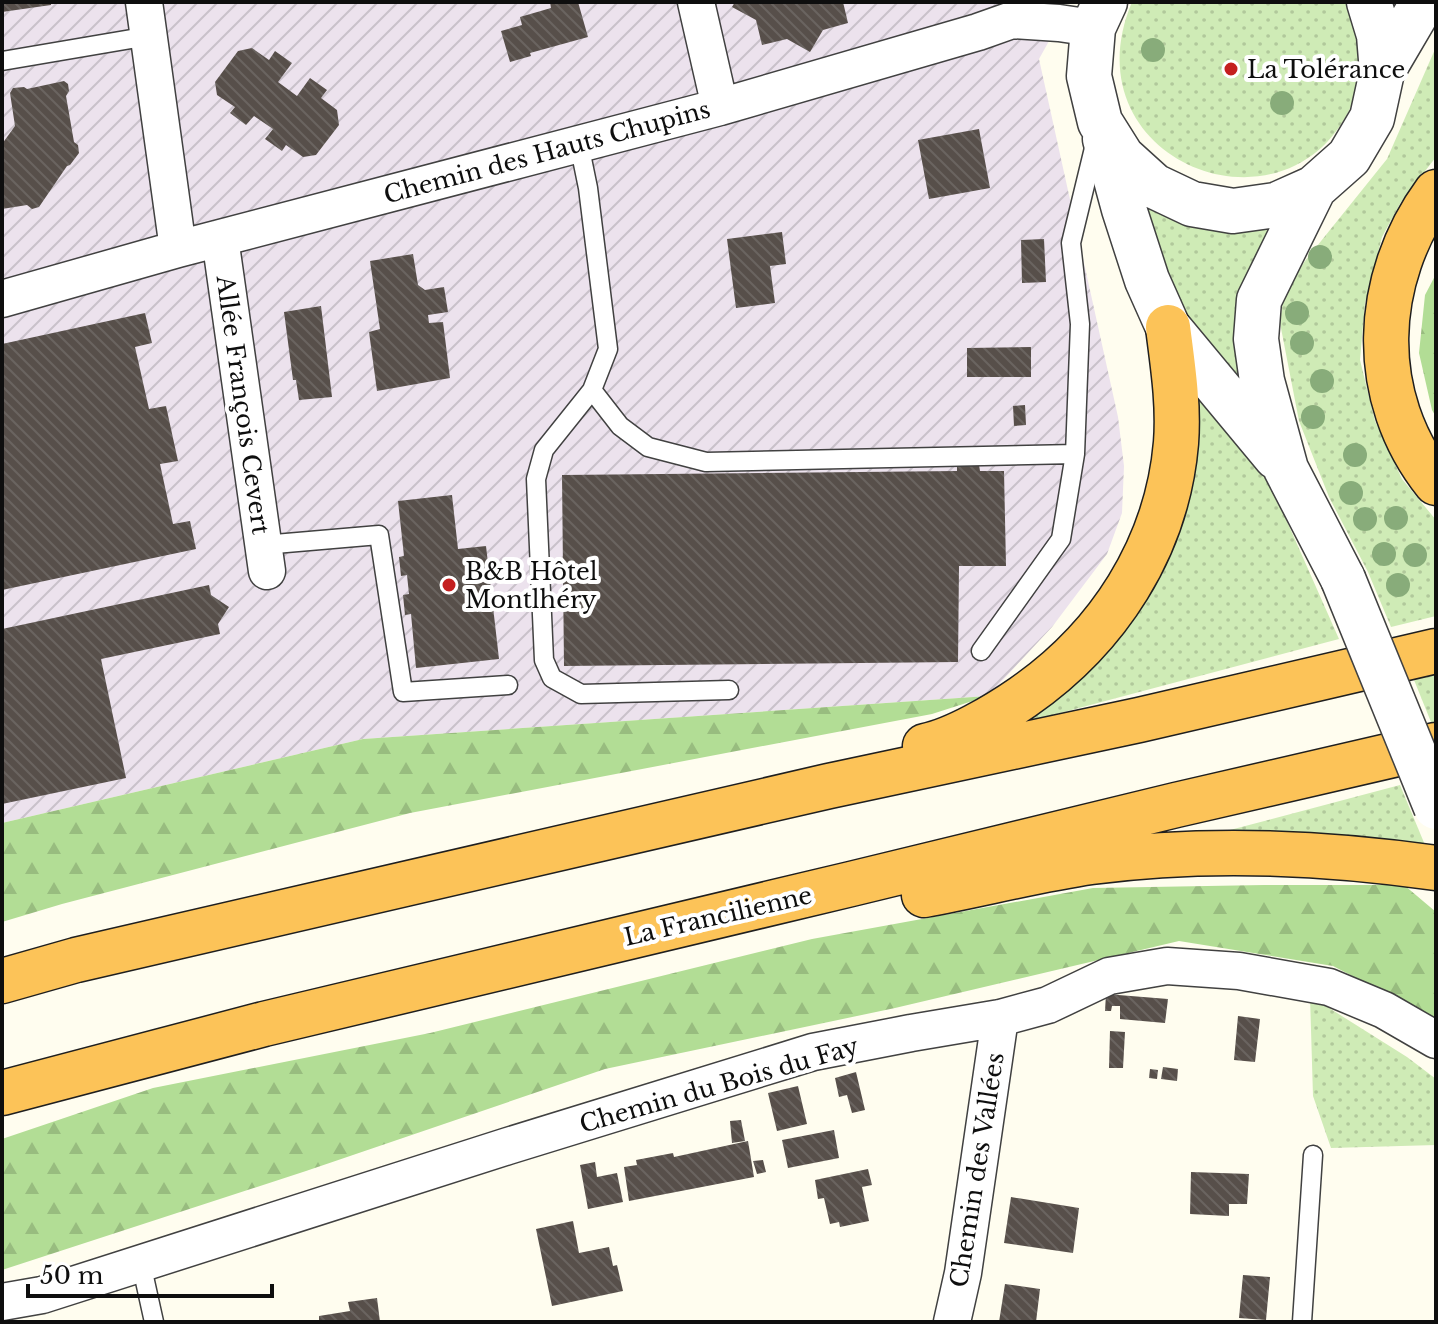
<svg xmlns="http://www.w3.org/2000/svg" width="1438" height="1324" font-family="'Libre Baskerville',serif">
<defs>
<pattern id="industrial-furrows" width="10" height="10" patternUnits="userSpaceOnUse" patternTransform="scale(2)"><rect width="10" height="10" fill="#ece2ed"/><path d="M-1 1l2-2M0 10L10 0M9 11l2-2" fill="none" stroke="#c9c1ca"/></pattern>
<pattern id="grass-dots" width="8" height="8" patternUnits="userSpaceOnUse" patternTransform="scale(2)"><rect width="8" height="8" fill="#cfebb6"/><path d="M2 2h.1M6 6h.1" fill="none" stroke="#b1c89b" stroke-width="1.8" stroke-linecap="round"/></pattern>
<pattern id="forest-firs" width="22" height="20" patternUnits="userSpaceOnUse" patternTransform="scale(2)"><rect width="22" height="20" fill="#b2dd95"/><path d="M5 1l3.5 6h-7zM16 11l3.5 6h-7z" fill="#98bc7f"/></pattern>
<pattern id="building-back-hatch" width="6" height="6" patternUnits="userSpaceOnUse" patternTransform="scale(2)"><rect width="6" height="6" fill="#574f4a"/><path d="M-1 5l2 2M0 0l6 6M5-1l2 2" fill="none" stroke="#6a6460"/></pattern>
</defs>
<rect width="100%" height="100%" fill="#fffdef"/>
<path fill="url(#industrial-furrows)" d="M2 2H1053L1059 23 1039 59 1118 417 1124 466 1122 513 1107 554 1052 627 988 696 363 739 2 823Z"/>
<path fill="url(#grass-dots)" d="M1132 2H1349C1362 28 1365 69 1355 97 1295 251 1064 163 1132 2Z
M1436 47V157L1401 202 1382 237 1365 303 1360 360 1375 421 1402 479 1436 520V616L1391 627 1368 572 1329 497 1299 421 1280 323 1284 292 1305 261 1387 159Z
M1141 199 1286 217 1242 380 1232 379 1175 312Z
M1189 384 1262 465 1339 639 1030 721 1025 712 1097 652Z
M1436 669V726L1433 727 1412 675Z
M1400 785 1425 845 1234 836 1230 830Z
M1310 996 1407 1057 1436 1079V1145L1331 1148 1313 1096Z"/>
<path fill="url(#forest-firs)" d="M1436 274V417L1432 410 1419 353 1425 295Z
M988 696 932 714 410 813 62 904 2 922V823L363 739Z
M1264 885H1404L1436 912V1019L1333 966 1179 941 895 1008 605 1069 306 1171 2 1270V1139L153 1088 430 1033 812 939 1093 888Z"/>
<path fill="url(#building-back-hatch)" d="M2 2H51V5L2 12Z
M550 2H578L588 37 530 53 531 56 510 62 501 31 522 25 520 17 551 8Z
M735 2H843L848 23 823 30 810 52 787 39 762 45 756 20 732 7Z
M252 48 269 60 275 51 292 63 278 82 297 96 310 78 327 90 321 98 337 110 339 125 316 155 303 157 286 145 282 151 265 139 273 129 254 116 246 125 230 113 235 107 217 95 215 82 238 51Z
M64 81 68 84 69 91 66 96 74 142 78 145 79 153 70 165 67 166 39 207 32 209 27 205 2 209V144L15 126 10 93 13 88 24 87 27 89Z
M979 129 990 188 929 199 918 140Z
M782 232 786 264 770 266 775 303 736 308 727 239Z
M1044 239 1046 282 1022 283 1021 240Z
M413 254 418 285 425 290 444 287 448 312 428 315 429 323 443 322 450 378 377 391 369 332 380 329 370 261Z
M321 306 332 397 299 400 296 380H293L284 312Z
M145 313 152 343 135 347 149 409 166 406 178 461 160 464 173 524 190 521 196 549 2 590V344Z
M1031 347V377H967V348Z
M1025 405 1026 425 1014 426 1013 406Z
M957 465H979L980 471H1004L1006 566H959L958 662 564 666 562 475 957 471Z
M452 495 458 549 486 546 499 659 416 668 411 614 405 615 403 595 409 594 407 575 401 576 399 557 404 556 398 501Z
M209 585 211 595 229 607 218 624 220 634 101 659 126 778 2 804V629Z
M1106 994 1168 999 1165 1023 1120 1019V1006H1112L1111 1011H1105Z
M1238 1016 1260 1019 1255 1062 1234 1060Z
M1110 1031 1125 1032 1123 1068H1109Z
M1163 1067 1178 1069 1177 1081 1161 1079Z
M1150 1069 1158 1070 1157 1079 1149 1078Z
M856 1072 865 1110 852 1113 847 1095 839 1097 835 1078Z
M798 1086 807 1124 777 1131 768 1093Z
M741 1120 745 1141 732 1143 730 1121Z
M834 1130 839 1158 788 1168 782 1140Z
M748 1141 754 1177 629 1201 624 1167 637 1165 636 1160 673 1153 674 1157Z
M763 1160 766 1172 757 1174 753 1161Z
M595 1162 597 1177 617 1173 623 1202 588 1209 580 1165Z
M868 1169 872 1185 862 1187 869 1221 840 1227 839 1222 830 1224 824 1198 818 1199 815 1180Z
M1191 1172 1249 1174 1247 1204H1229V1216L1190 1214Z
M1011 1197 1079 1208 1073 1253 1004 1243Z
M573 1221 579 1253 609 1247 613 1266 617 1265 623 1291 552 1306 536 1229Z
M1243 1275 1270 1277 1266 1320 1239 1318Z
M1005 1284 1040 1289 1036 1322H999Z
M377 1298 380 1322H319V1316L350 1311 348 1302Z"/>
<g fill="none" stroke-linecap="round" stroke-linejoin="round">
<defs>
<path id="service" d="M2 61 149 36
M579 144 588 188 608 349 592 390 544 450 536 479 544 660 552 678 581 694 729 690
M592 390 620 426 648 447 706 462 1075 454 1080 324 1071 243 1095 144
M263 545 379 535 403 692 508 685
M981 651 1061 539 1075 454
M141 1263 154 1322
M1302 1322 1313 1155"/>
<path id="minor" d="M144 2 178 249
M696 2 720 107
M220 238 267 571
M2 299 178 249 720 107 978 32 1012 20 1059 23 1093 28
M2 1302 42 1295 508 1146 813 1052 911 1033 1000 1018 1048 1005 1109 976 1167 966 1239 971 1329 987 1384 1010 1436 1040
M952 1322 963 1273 1000 1018"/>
<path id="tertiary" d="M1105 2 1093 28 1089 76 1100 122 1122 157 1154 186 1192 204 1233 211 1276 205 1314 188 1349 157 1372 118 1382 72 1379 35 1369 2
M1382 72 1423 2
M1105 139 1124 209 1147 280 1168 327 1276 457
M1314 188 1259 300 1256 339 1262 381 1286 469 1343 579"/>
<path id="trunk" d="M1436 192C1372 279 1367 397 1436 483
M925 746C955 740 997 715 1023 697 1108 638 1167 548 1176 443 1179 404 1173 366 1168 327
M924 895C979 885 1036 870 1091 862 1204 847 1323 852 1436 868
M2 981 76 960 829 786 1139 720 1436 651
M2 1093 264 1024 851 884 1176 805 1436 745"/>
</defs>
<use href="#service" stroke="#414141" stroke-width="21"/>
<use href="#minor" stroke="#414141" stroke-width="39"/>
<use href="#tertiary" stroke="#414141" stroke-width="47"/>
<use href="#trunk" stroke="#1f1f1f" stroke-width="47"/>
<use href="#service" stroke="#fff" stroke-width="18"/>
<use href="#minor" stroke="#fff" stroke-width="36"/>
<use href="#tertiary" stroke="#fff" stroke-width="44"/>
<use href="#trunk" stroke="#fcc358" stroke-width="44"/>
<defs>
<path id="tertiary-bridge" d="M1343 579 1436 807"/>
</defs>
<use href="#tertiary-bridge" stroke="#414141" stroke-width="47" stroke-linecap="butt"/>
<use href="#tertiary-bridge" stroke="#fff" stroke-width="44"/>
</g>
<g fill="#88ac7a">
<circle cx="1153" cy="50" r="12"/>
<circle cx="1282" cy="103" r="12"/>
<circle cx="1320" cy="257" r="12"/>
<circle cx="1297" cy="313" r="12"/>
<circle cx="1302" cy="343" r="12"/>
<circle cx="1322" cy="381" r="12"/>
<circle cx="1313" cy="417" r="12"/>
<circle cx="1355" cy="455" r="12"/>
<circle cx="1351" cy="493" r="12"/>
<circle cx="1396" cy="518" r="12"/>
<circle cx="1365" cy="519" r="12"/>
<circle cx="1384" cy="554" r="12"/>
<circle cx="1415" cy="555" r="12"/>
<circle cx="1398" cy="585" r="12"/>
</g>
<g fill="#c41f1f" stroke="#fff" stroke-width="3">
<circle cx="1231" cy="69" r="8"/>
<circle cx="449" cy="585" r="8"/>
</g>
<g text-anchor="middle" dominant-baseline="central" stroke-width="8" stroke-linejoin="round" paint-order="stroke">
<g font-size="24" fill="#0e0e0e" stroke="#fff" text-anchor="start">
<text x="1247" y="69">La Tolérance</text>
<text x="465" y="571">B&amp;B Hôtel<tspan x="465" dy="28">Montlhéry</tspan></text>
</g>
<g font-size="24" fill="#0e0e0e" stroke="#fff">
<text transform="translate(547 152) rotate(-15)">Chemin des Hauts Chupins</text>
<text transform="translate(243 405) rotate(82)">Allée François Cevert</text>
<text transform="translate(718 916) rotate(-13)">La Francilienne</text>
<text transform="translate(719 1085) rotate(-16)">Chemin du Bois du Fay</text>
<text transform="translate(977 1170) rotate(-81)">Chemin des Vallées</text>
</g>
</g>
<rect width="1438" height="1324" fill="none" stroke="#0e0e0e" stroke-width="8"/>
<path d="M28 1284v12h244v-12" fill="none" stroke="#0e0e0e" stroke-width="4"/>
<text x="40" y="1284" font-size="24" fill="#0e0e0e" stroke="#ffffff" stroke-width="6" paint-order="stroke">50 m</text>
</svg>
